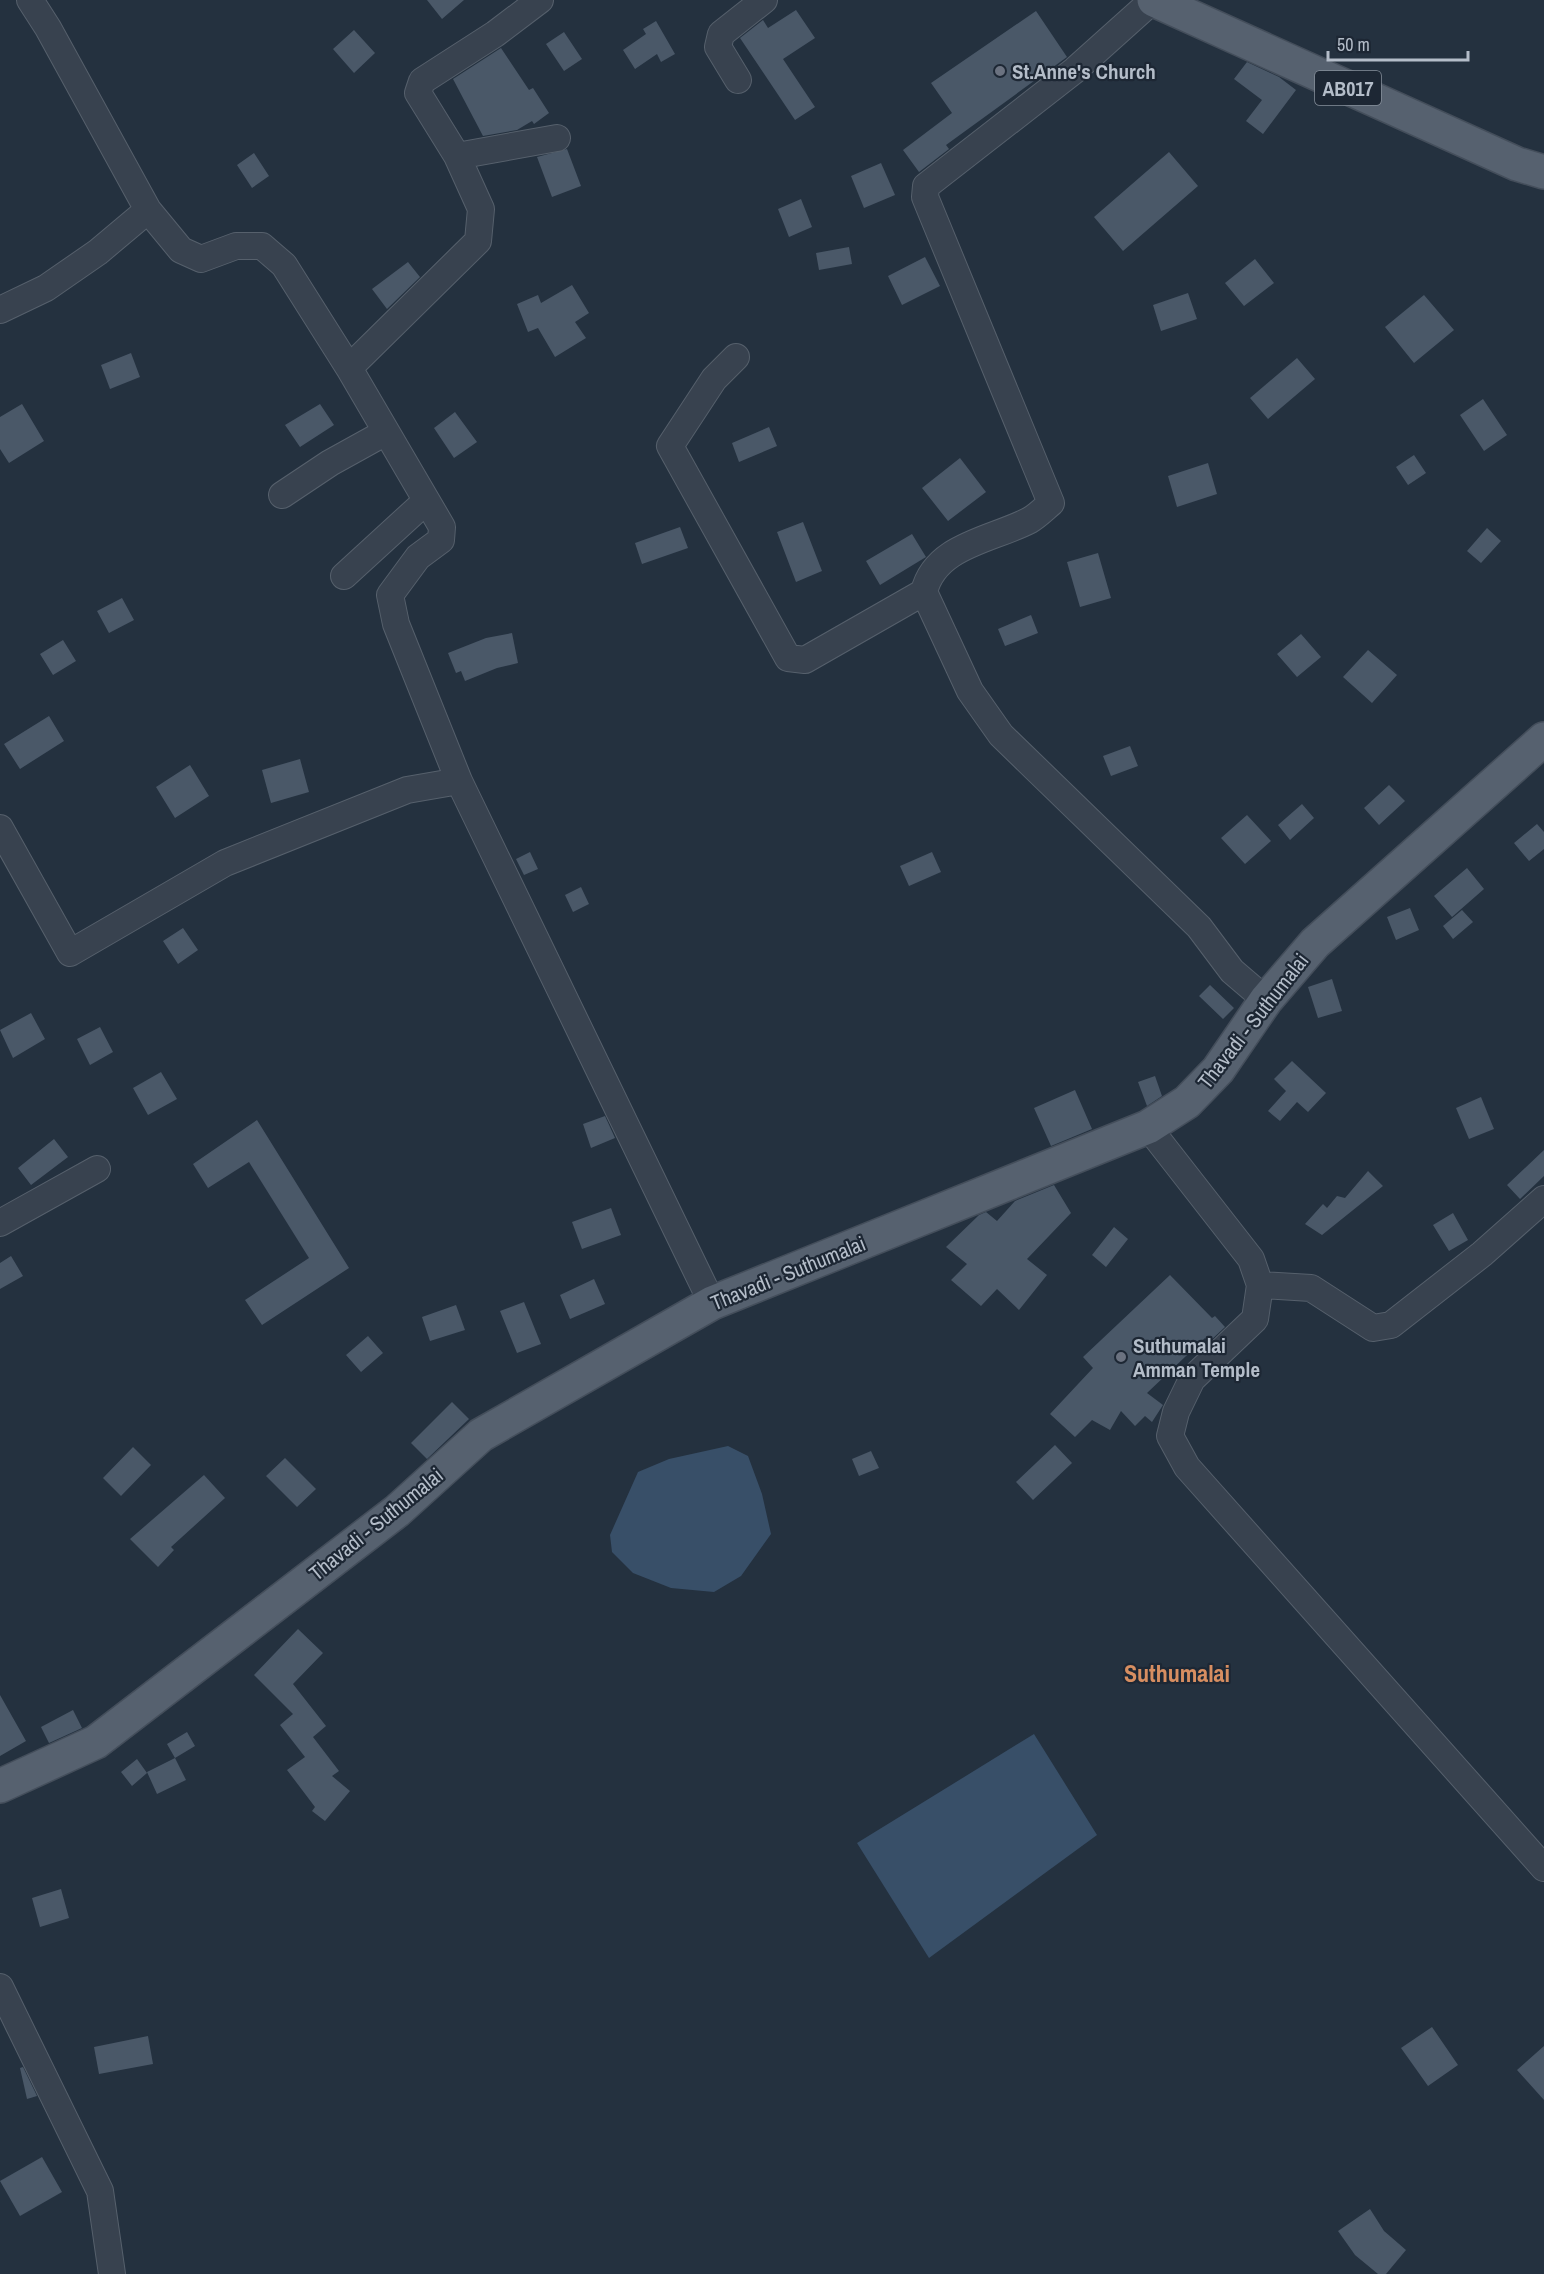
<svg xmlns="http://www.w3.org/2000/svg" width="1544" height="2274" font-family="'Archivo Narrow',sans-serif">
<rect width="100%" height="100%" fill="#24313f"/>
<path fill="#384f68" d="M728 1446 748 1456 762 1494 771 1534 741 1576 714 1592 671 1588 633 1573 612 1552 610 1535 638 1472 669 1459Z
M1034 1734 1097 1835 929 1958 857 1843Z"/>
<path fill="#4a5868" d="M427 0H464L442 19Z
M796 10 815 38 783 59 815 107 795 120 740 38 763 20 768 28Z
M1036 11 1067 57 946 145 949 149 919 172 903 150 952 113 931 83Z
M656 21 675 54 661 62 657 54 635 69 623 50 646 34 643 29Z
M354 30 375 53 354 73 333 49Z
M564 32 582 59 564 71 546 44Z
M501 48 529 90 533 88 549 113 534 124 532 121 517 130 483 136 453 79Z
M1247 62 1279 77 1296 90 1263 134 1246 121 1262 100 1234 79Z
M567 149 581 186 552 197 537 157Z
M1169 152 1198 186 1123 251 1094 217Z
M254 153 269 176 252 188 237 165Z
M881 163 895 195 864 208 851 176Z
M801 199 812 227 789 237 778 209Z
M849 247 852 264 819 270 816 253Z
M925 257 940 286 902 305 888 276Z
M1255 259 1274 283 1244 306 1225 283Z
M408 262 420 277 387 309 372 289Z
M572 285 589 313 575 322 586 338 555 357 538 328 528 332 517 304 538 295 541 303Z
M1188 293 1197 319 1161 331 1153 305Z
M1424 295 1454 330 1414 363 1385 327Z
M131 353 140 377 110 389 101 365Z
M1297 358 1315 379 1268 419 1250 398Z
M1483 399 1507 435 1484 451 1460 415Z
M22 404 44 441 9 463 0 449V417Z
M320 404 334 425 300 447 285 425Z
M455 412 477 442 454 458 434 428Z
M769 427 777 446 739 462 732 443Z
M1414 455 1426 473 1408 485 1396 467Z
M960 458 986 492 948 521 922 488Z
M1208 463 1217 494 1177 507 1168 476Z
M803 522 822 571 796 582 777 532Z
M680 527 688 548 642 564 635 543Z
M1487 528 1501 541 1481 563 1467 551Z
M912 534 926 557 880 585 866 561Z
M1098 553 1111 598 1080 607 1067 562Z
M122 598 134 620 109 633 97 611Z
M1031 615 1038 633 1005 646 998 629Z
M512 633 518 663 497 668 465 681 461 671 456 673 448 653 486 638Z
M1301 634 1321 657 1297 677 1277 654Z
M63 640 76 661 53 675 40 654Z
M1368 650 1397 675 1372 703 1343 677Z
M49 716 64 741 20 769 4 744Z
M1130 746 1138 766 1111 776 1103 756Z
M300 759 309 792 271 803 262 770Z
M190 765 209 796 175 818 156 787Z
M1389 785 1405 801 1379 825 1364 808Z
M1302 804 1314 818 1290 840 1278 825Z
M1247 815 1271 841 1245 864 1221 838Z
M1537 824 1544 832V849L1529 861 1514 843Z
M530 852 538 869 524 875 516 859Z
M932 852 941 872 909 886 900 866Z
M1467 868 1484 889 1452 917 1434 896Z
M581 887 589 904 573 912 565 895Z
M1410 908 1419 930 1396 940 1387 917Z
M1462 910 1473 922 1453 939 1443 926Z
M183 928 198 950 178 964 163 941Z
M1332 979 1342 1011 1318 1018 1308 987Z
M1210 985 1234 1008 1223 1019 1199 996Z
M31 1013 45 1039 13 1058 0 1030Z
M100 1027 113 1052 90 1065 77 1039Z
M1292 1061 1326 1093 1308 1112 1297 1102 1280 1121 1268 1111 1286 1091 1274 1079Z
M161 1072 177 1099 148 1115 133 1088Z
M1155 1076 1162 1096 1147 1106 1138 1082Z
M1075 1090 1092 1129 1051 1146 1034 1108Z
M1481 1097 1494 1129 1469 1139 1456 1108Z
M605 1116 615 1138 591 1148 583 1124Z
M257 1120 349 1268 262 1325 245 1300 309 1258 249 1162 208 1188 193 1164Z
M54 1139 68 1157 31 1185 18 1168Z
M1544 1150V1176L1520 1199 1507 1185Z
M1368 1171 1383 1186 1322 1235 1305 1224 1323 1204 1327 1208 1337 1196 1345 1198Z
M1054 1185 1071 1213 1027 1259 1047 1275 1019 1310 997 1289 981 1306 951 1280 967 1264 946 1247 979 1215 986 1212 997 1221 1015 1201Z
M611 1208 621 1235 582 1249 572 1222Z
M1453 1213 1468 1240 1449 1251 1433 1225Z
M1114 1227 1128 1239 1106 1267 1092 1255Z
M11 1256 23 1276 0 1289V1263Z
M1170 1275 1212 1318 1215 1316 1225 1327 1209 1342 1205 1338 1147 1393 1163 1405 1152 1422 1145 1416 1135 1426 1121 1411 1110 1430 1092 1420 1075 1437 1050 1414 1093 1368 1083 1357Z
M594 1279 605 1304 570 1319 560 1295Z
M524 1302 541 1344 517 1353 500 1311Z
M456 1305 465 1330 430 1341 422 1317Z
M368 1336 383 1353 361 1372 346 1355Z
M452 1402 469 1419 427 1459 411 1443Z
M1055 1445 1072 1463 1033 1500 1016 1482Z
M133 1447 151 1465 121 1496 103 1478Z
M871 1451 879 1468 859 1476 852 1459Z
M285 1458 316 1489 297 1507 266 1476Z
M204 1475 225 1498 171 1547 174 1550 158 1567 130 1539Z
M298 1629 323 1653 293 1684 326 1726 313 1737 339 1771 332 1776 350 1791 325 1821 312 1811 315 1807 287 1770 305 1757 280 1725 293 1714 254 1675Z
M0 1695 26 1741 0 1756Z
M73 1710 82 1728 49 1743 41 1727Z
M187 1732 195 1746 175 1758 167 1744Z
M175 1758 186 1780 157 1794 147 1772Z
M137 1759 147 1773 132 1786 121 1772Z
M61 1889 69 1918 40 1927 32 1898Z
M1432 2027 1458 2065 1428 2086 1401 2048Z
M148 2036 153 2064 99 2074 94 2047Z
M1544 2046V2100L1517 2070Z
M23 2067 37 2096 27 2099 20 2068Z
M42 2157 62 2192 20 2216 0 2181Z
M1370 2209 1384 2231 1406 2250 1386 2274H1378L1355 2255 1338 2231Z"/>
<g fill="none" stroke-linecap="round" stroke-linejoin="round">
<defs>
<path id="minor" d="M30 0 48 28 148 210 181 250 201 259 236 246H262L284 265 349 368 442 527 441 540 418 557 390 595 396 624 459 781 712 1303
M1153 0 1075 70 926 186 925 197 1051 503C1044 509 1037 516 1030 520 992 540 935 545 924 592L970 691 1001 735 1199 927 1232 971 1266 1000
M738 80 718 47 721 34 764 0
M457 156 557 138
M0 310 46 288 98 252 148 210
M736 357 714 379 670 446 788 658 805 660 924 592
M349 368 478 241 481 209 457 156 418 93 422 81 495 34 540 0
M282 495 330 463 386 432
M344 576 426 501
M0 828 70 953 225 863 407 790 459 781
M1148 1127 1251 1259 1260 1285 1255 1319 1192 1379 1176 1412 1170 1436 1187 1467 1544 1868
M0 1223 97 1169
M1260 1285 1311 1288 1373 1328 1391 1325 1482 1254 1544 1199
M0 1987 100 2191 112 2274"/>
<path id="major" d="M1154 0 1517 164 1544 172
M0 1786 96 1742 397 1511 481 1435 712 1303 1148 1127 1187 1102 1218 1070 1266 1000 1315 943 1544 739"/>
</defs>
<use href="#minor" stroke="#56606c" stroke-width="28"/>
<use href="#major" stroke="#444e5b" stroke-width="36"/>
<use href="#minor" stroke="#38424f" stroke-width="26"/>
<use href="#major" stroke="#56616f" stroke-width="33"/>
</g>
<g fill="#6b7280" stroke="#1d2734" stroke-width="2">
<circle cx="1000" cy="71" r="6"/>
<circle cx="1121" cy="1357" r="6"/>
</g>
<g text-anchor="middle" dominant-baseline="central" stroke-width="4.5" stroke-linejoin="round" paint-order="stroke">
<rect fill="#1d2734" stroke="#87909c" stroke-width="1.5" x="1315" y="71" width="66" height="34" rx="4.5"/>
<g font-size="20" font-weight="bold" fill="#b4bdc9">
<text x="1348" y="88">AB017</text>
</g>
<g font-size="21" font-weight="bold" fill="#b4bdc9" stroke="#1d2734" text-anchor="start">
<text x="1012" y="71">St.Anne's Church</text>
<text x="1133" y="1345">Suthumalai<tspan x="1133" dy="24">Amman Temple</tspan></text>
</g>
<g font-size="21" fill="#b4bdc9" stroke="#1d2734">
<text transform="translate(1253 1021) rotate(-52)">Thavadi - Suthumalai</text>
<text transform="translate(788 1273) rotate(-22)">Thavadi - Suthumalai</text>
<text transform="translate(376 1524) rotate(-39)">Thavadi - Suthumalai</text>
</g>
<g font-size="24" font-weight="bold" fill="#d78e61" stroke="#1d2734">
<text x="1177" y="1673">Suthumalai</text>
</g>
</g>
<path d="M1328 51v9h140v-9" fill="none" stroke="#b4bdc9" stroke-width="3"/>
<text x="1337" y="51" font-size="18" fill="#b4bdc9" stroke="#1d2734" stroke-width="4.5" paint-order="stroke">50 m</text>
</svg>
